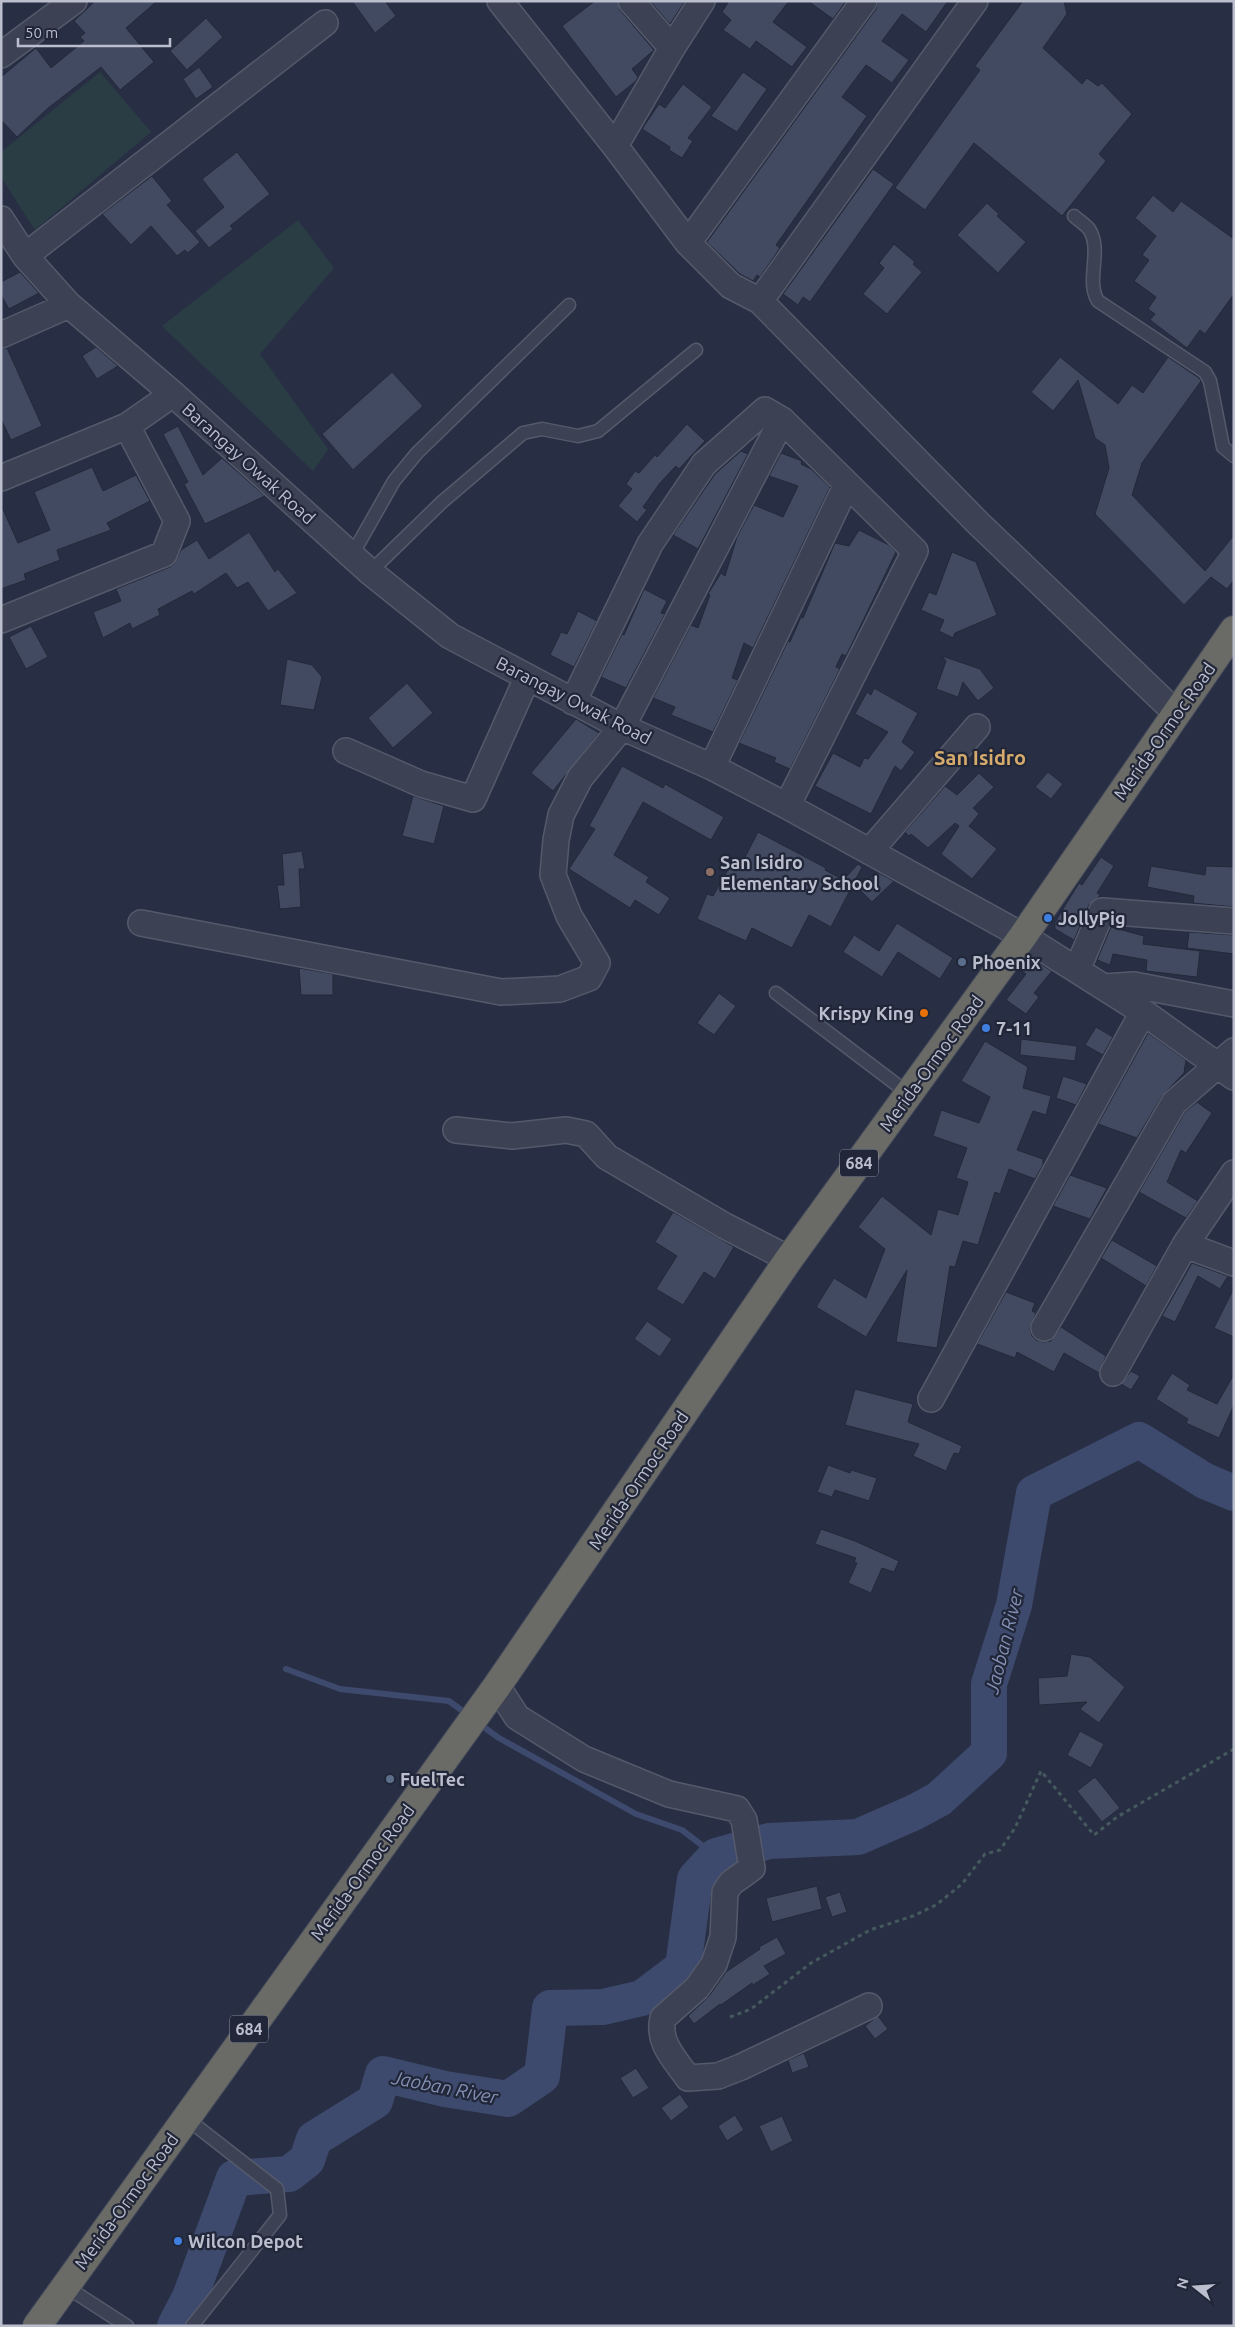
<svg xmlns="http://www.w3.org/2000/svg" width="1235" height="2327" font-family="Ubuntu,sans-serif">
<rect width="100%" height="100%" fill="#282f44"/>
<path fill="#2a3d45" d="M100 72 151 132 35 230 1 177V152Z
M298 220 334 268 260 354 328 449 313 471 162 326Z"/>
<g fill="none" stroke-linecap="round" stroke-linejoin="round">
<path stroke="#3e4a6d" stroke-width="6" d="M286 1669 340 1689 449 1701 468 1715
M478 1723 499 1738 636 1814 682 1830 716 1856"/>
<path stroke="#3e4a6d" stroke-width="36" d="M175 2326 190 2297 234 2178 289 2174 307 2160 314 2139 375 2101 383 2074 445 2089 508 2099 542 2076 550 2008 603 2007 642 1998 683 1967 695 1879 716 1856 769 1841 858 1837 915 1812 939 1799 989 1753V1684L1014 1605 1034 1493 1139 1440 1205 1481 1234 1493"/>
</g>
<path fill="#424a61" stroke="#23293b" d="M95 1H157L126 28 154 62 120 90 101 67 47 109 17 137 1 120V77L36 48 51 68 84 41 80 37 85 33 74 21Z
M352 1H385L396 16 375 33Z
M595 1H617L620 10 654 50 632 69 638 77 636 81 616 97 562 26Z
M650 1H685L670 24Z
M729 1H789L773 22 807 47 792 67 756 41 750 49 723 30 731 20 722 12Z
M808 1H846L833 19Z
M878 1H948L926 32 902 14 882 41 909 60 892 83 866 65 842 97 867 116 776 245 780 248 760 277 757 275 753 281 740 274 707 242 876 9Z
M1023 1H1064L1067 14 1043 48 1082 84 1087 78 1098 86 1102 83 1132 114 1099 154 1106 161 1062 216 974 143 925 210 895 188 980 70 975 66Z
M206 18 223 37 187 70 170 51Z
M199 67 213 87 196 99 183 79Z
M743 72 767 89 737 132 711 116Z
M683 84 712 107 688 138 693 141 682 158 669 150 670 147 642 129 659 104 665 108Z
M237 152 270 194 230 226 233 229 209 248 195 231 224 207 202 179Z
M873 169 894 184 810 302 803 297 798 305 783 294Z
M152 176 172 201 167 205 200 242 188 253 185 250 177 256 151 226 131 245 102 214Z
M1153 195 1173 212 1181 201 1234 239V294L1205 334 1200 330 1187 348 1150 320 1155 314 1148 309 1156 297 1134 281 1149 260 1142 255 1156 236 1135 218Z
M987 203 999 214 997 216 1026 242 998 273 957 235Z
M894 244 915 262 913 264 922 272 887 314 863 294 884 268 879 263Z
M20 272 39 293 9 309 1 295V282Z
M96 347 118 366 97 379 82 356Z
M7 348 42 426 11 440 1 419V349Z
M1060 357 1118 404 1132 385 1143 393 1168 357 1199 378 1201 381 1142 463 1132 495 1205 571 1234 535V580L1227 589 1211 577 1184 605 1095 514 1109 468 1105 445 1095 438 1078 380 1053 411 1031 392Z
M392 372 423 406 353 470 322 434Z
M687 424 705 441 679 469 676 466 660 483 643 507 647 510 637 522 618 506 632 489 626 484 635 471 639 473 655 455 657 457Z
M178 426 203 475 222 458 265 496 205 524 184 484 188 482 163 434Z
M741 451 748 454 698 549 673 535 715 474Z
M781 453 802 461 801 464 811 469 830 487 753 648 744 643 732 678 738 680 713 732 671 715 675 707 653 698 691 625 698 628 710 595 708 594 721 573 725 576 737 537 754 505 783 517 798 486 769 476Z
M92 467 103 491 136 475 150 501 107 523 111 530 57 550 60 560 24 574 26 580 1 589V505L18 543 50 530 34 492Z
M859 530 889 545 896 552 846 656 842 654 836 667 840 669 790 769 774 762 776 758 739 743 788 641 790 642 801 617 803 618 835 543 849 546Z
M249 532 275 572 278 569 297 593 268 611 248 582 237 588 226 573 194 594 192 591 158 609 160 615 132 629 130 623 103 638 93 612 121 601 116 589 170 567 174 564 181 550 197 540 209 559Z
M952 552 976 562 997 615 955 633 953 638 939 631 944 620 921 610 929 592 936 595Z
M644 589 667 601 661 613 665 614 626 688 601 677 622 634 624 635Z
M578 611 597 621 574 667 550 655 561 632 567 634Z
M31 626 48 657 26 669 9 637Z
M942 656 980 669 994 688 978 701 963 682 958 697 936 689 946 661Z
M287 659 312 665 322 677 314 710 280 705Z
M407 683 433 713 393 748 368 718Z
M874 688 918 713 902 742 915 752 901 771 895 766 871 814 815 786 833 753 860 767 864 758 868 759 888 732 855 714 867 692 871 695Z
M576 719 599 733 553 791 531 773Z
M622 766 663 788 665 784 724 817 711 840 643 802 614 855 649 877 646 882 670 898 659 915 635 900 630 908 569 869 595 829 589 826Z
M1048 772 1063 784 1051 799 1035 787Z
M979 773 994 787 973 808 979 814 969 826 997 849 972 879 941 854 959 826 955 823 928 848 911 834 909 836 905 832 945 786 957 795Z
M413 796 444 806 434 844 402 836Z
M758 832 826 868 825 870 840 878 834 890 858 864 862 867 831 927 809 915 792 948 752 928 746 941 697 919 707 894 713 896 734 859 742 863Z
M302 851 305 869H299L301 907 280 909 277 885H284L282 854Z
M1101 857 1114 866 1097 893 1100 895 1098 898 1089 905 1074 940 1055 929V922L1079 883 1082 885Z
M1151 866 1205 875 1206 866 1234 867V907L1193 903 1194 896 1147 887Z
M877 872 894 881 872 902 859 889Z
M897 923 953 958 940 979 898 952 882 977 843 952 854 935 879 951Z
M1111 927 1144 936 1143 944 1200 951 1197 977 1146 971 1147 960 1113 954 1110 965 1097 960Z
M1189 932 1234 935V954L1187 948Z
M1032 959 1052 971 1034 993 1039 997 1026 1014 1006 1000 1026 974 1022 971Z
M299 968 333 974V995H301Z
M719 993 736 1006 714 1035 697 1023Z
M1096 1027 1113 1037 1103 1055 1085 1045Z
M1148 1033 1186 1060 1184 1073 1162 1096 1137 1138 1098 1124Z
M1021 1039 1077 1046 1075 1061 1020 1055Z
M985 1041 1028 1067 1023 1088 1051 1096 1046 1115 1033 1111 1017 1150 1043 1159V1165L1035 1179 1009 1169 1000 1194 995 1192 978 1245 963 1241 955 1267 950 1266 937 1348 896 1342 907 1270 866 1337 816 1307 834 1278 866 1298 885 1249 858 1227 882 1196 931 1235 938 1209 958 1215 968 1182 956 1178 967 1148 933 1136 941 1110 979 1123 990 1097 961 1081Z
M1063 1076 1087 1084 1076 1105 1056 1098Z
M1197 1102 1212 1113 1186 1153 1181 1150 1167 1182 1198 1201 1186 1218 1139 1192 1185 1112Z
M1070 1175 1107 1188 1090 1219 1053 1206Z
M673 1212 734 1247 715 1279 704 1272 683 1305 656 1289 677 1256 655 1242Z
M1112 1240 1157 1266 1146 1286 1101 1258Z
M1192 1263 1228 1276 1220 1289 1198 1276 1175 1322 1162 1316Z
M1234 1288V1337L1214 1328Z
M1006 1292 1035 1303 1032 1311 1036 1313 1030 1328 1032 1336 1036 1340 1044 1342 1051 1341 1061 1327 1106 1356 1099 1373 1064 1353 1054 1372 1017 1352 1015 1358 977 1344Z
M647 1321 672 1339 660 1357 634 1339Z
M1131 1371 1140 1376 1131 1390 1121 1384Z
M1172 1373 1190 1385 1187 1390 1217 1404 1234 1374V1405L1219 1438 1186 1423 1188 1419 1156 1399Z
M855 1389 913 1404 908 1422 962 1446 959 1454 954 1453 946 1471 913 1456 919 1444 845 1425Z
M828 1465 850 1473 851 1470 877 1478 869 1501 835 1490 832 1497 817 1492Z
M821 1529 855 1541 899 1561 894 1572 882 1568 871 1593 848 1583 857 1563 854 1562 856 1558 815 1544Z
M1071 1654 1090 1657 1125 1687 1099 1723 1080 1709 1087 1702 1039 1705 1038 1678 1067 1676Z
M1080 1731 1104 1744 1091 1768 1067 1755Z
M1095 1777 1120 1808 1102 1822 1077 1791Z
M817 1886 822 1909 772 1922 766 1898Z
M840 1892 847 1912 832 1917 825 1897Z
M777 1937 786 1954 764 1966 770 1974 753 1985 752 1983 721 2005 720 2004 694 2024 688 2016 709 1996 726 1972 760 1949 759 1947Z
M878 2016 888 2029 875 2039 865 2026Z
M804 2053 809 2067 792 2073 788 2060Z
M636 2068 649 2088 633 2098 620 2078Z
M680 2094 689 2107 671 2121 661 2108Z
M735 2115 744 2130 727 2141 718 2126Z
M782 2116 793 2141 771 2152 759 2126Z"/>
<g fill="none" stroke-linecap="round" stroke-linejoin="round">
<defs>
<path id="service" d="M1074 216C1078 220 1085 224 1089 229 1103 250 1085 281 1098 301L1205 372 1210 381 1223 447 1234 456
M352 555 394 481 417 453 569 305
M370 572 442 502 523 433 542 429 578 436 598 431 696 350
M776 993 909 1094
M186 2118 277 2189 280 2215 192 2326
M65 2286 127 2326"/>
<path id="minor" d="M500 1 615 146 688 243 731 286 760 301 977 522 1176 713
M631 1 672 48
M1 55 74 1
M615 146 672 48 702 1
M1 219 25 256 69 305 173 394 370 572 450 636 622 727 712 767 787 806 1023 936 1143 1012 1234 1077
M688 243 864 1
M25 256 325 23
M760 301 975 1
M1 335 69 305
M1 478 127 426 173 394
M1 620 164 554 177 521 127 426
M573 702 650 544 704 464 765 410 782 420 915 551 787 806
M346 751 421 784 473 799 527 678
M712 767 847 484
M870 851 977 727
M141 923 501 992 560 989 589 978 597 963 569 916 553 875 556 840 561 815 580 778 622 727 782 420
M1077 970 1102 911 1234 921
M1104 987 1134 985 1234 1004
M456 1130 512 1136 566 1130 586 1134 607 1157 725 1226 789 1259
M1185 1245 1234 1173
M1044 1328 1174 1103 1234 1051
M1113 1373 1185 1245 1234 1263
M931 1399 1143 1012
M497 1686 517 1717 584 1759 669 1794 737 1809 744 1820 752 1868 731 1883 725 1892 723 1937 714 1964 697 1988 663 2018C657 2043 675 2059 688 2078L718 2076 741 2067 869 2006"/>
<path id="trunk" d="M37 2326 497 1686 789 1259 1023 936 1234 630"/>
</defs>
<use href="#service" stroke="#555a6b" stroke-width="15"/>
<use href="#minor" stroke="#555a6b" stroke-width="28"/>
<use href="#trunk" stroke="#444a5b" stroke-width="30"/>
<path stroke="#45595e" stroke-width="3" stroke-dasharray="4 4" stroke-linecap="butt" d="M730 2017 751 2009 811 1963 870 1930 913 1916 936 1905 962 1884 985 1854 1000 1850 1015 1828 1041 1771 1094 1835 1117 1817 1234 1749"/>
<use href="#service" stroke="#3c4254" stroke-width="12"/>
<use href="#minor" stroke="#3c4254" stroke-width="25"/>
<use href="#trunk" stroke="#6a6a66" stroke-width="28"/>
</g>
<circle fill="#8d6e63" stroke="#212739" stroke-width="2" cx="710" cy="872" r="5"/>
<g fill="#3f7fe0" stroke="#212739" stroke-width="2">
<circle cx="1048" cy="918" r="5"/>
<circle cx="986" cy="1028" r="5"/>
<circle cx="178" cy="2241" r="5"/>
</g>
<g fill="#5c6f8a" stroke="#212739" stroke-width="2">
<circle cx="962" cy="962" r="5"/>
<circle cx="390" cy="1779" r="5"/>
</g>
<circle fill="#e8710a" stroke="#212739" stroke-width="2" cx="924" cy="1013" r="5"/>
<g text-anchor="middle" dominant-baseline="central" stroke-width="4.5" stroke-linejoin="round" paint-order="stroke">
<g fill="#212739" stroke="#8c91a1" stroke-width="1">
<rect x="840" y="1149.5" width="38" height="27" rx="4"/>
<rect x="230" y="2015.5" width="38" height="27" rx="4"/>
</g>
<g font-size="16" font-weight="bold" fill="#babecd">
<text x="859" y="1163">684</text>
<text x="249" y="2029">684</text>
</g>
<g font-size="18" fill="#babecd" stroke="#212739">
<text transform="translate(249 463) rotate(42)">Barangay Owak Road</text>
<text transform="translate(574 700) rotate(27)">Barangay Owak Road</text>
<text transform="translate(1164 731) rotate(-55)">Merida-Ormoc Road</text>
<text transform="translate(931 1063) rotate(-54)">Merida-Ormoc Road</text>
<text transform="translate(638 1480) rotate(-56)">Merida-Ormoc Road</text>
<text transform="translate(362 1872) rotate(-54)">Merida-Ormoc Road</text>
<text transform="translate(126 2201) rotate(-54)">Merida-Ormoc Road</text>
</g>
<g font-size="18" font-weight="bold" fill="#babecd" stroke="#212739" text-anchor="start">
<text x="720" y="862">San Isidro<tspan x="720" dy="21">Elementary School</tspan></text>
<text x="1058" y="918">JollyPig</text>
<text x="972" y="962">Phoenix</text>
<text x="914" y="1013" text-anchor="end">Krispy King</text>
<text x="996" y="1028">7-11</text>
<text x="400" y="1779">FuelTec</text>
<text x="188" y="2241">Wilcon Depot</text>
</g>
<g font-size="19" font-style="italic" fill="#828fb3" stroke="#212739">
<text transform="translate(1004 1641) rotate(-76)">Jaoban River</text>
<text transform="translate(445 2087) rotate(11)">Jaoban River</text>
</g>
<g font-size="20" font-weight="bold" fill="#d6ab6c" stroke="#212739">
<text x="980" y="757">San Isidro</text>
</g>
</g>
<rect width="1235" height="2327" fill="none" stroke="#babecd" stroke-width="5"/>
<g transform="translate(1195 2287) rotate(287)" stroke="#212739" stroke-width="4" paint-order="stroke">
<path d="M0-4L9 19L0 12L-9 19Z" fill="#babecd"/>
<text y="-8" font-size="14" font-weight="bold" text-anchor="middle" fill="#babecd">N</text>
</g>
<path d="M18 38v8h152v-8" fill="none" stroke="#babecd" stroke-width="2.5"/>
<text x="25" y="38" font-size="15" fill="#babecd" stroke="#212739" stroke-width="4" paint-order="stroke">50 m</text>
</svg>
